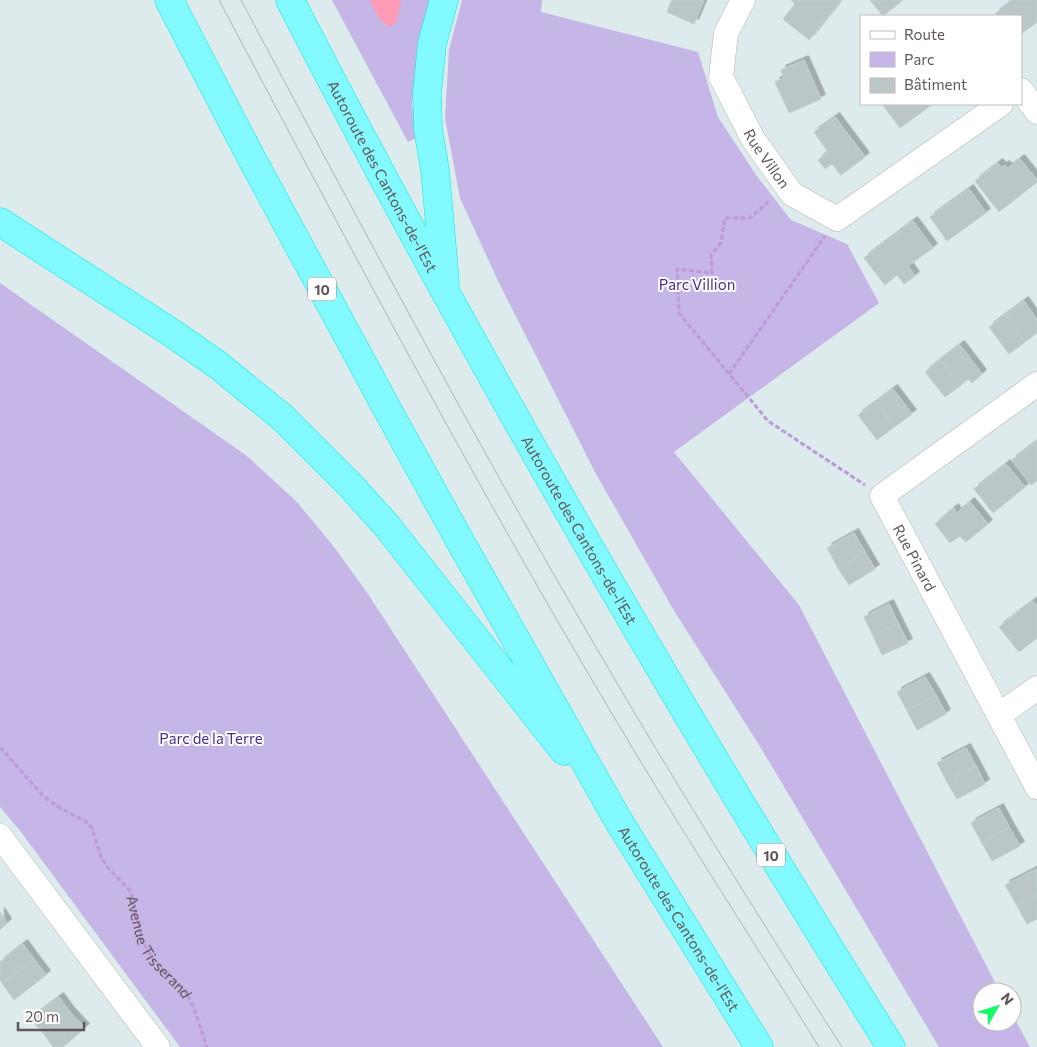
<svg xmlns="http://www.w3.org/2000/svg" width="1037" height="1047" font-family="Commissioner,sans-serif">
<defs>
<filter id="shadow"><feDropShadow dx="4.5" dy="-4.5" stdDeviation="0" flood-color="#0004"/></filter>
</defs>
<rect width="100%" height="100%" fill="#ddebec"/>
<path fill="#c5b6e7" d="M332 0H432L417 60 412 104 416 138 408 142Z
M462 0H542L541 12 698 52 718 117 756 175 791 220 847 244 879 303 674 452 799 605 1000 992H982V1022H1012V1014L1030 1047H939L761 748 673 609 596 474 499 283 460 198 445 118 449 50Z
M0 283 247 456 297 502 334 547 368 594 663 1047H180L21 832 0 807Z"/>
<path fill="#ff9bb6" d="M370 0H401L398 16 396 22 390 27C379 23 375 10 370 0Z"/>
<path fill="#bbc6c7" stroke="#bcd1d1" filter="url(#shadow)" d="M672 0H704L694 24 667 12Z
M791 0H841L809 40 783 19 795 4Z
M870 0H903L883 16Z
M1013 0H1037V22L1021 34V16H997L995 14Z
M804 60 821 99 789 113 775 82 784 78 781 70Z
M882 104H933L900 128Z
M835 117 865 157 841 175 832 164 825 169 818 160 828 152 814 132Z
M1020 159 1037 180V182L999 212 975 181 998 163 1002 167 1005 165 1008 168Z
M969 189 986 213 947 241 930 217Z
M913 221 933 248 908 266 915 276 904 284 897 275 885 285 864 258Z
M1024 301 1037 320V333L1025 342 1005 315Z
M1005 315 1025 342 1009 354 989 327Z
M960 345 982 374 972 383 968 379 960 386 940 360Z
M940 360 960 386 945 397 925 372Z
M893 389 912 414 894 427 876 402Z
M876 402 894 427 877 440 858 415Z
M1037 441V481L1031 485 1012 460Z
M1006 464 1025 487 993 513 974 489Z
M970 502 988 524 966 542 960 536 950 543 935 524 954 508 957 513Z
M854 533 865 552 838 568 827 548Z
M865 552 875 569 849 585 838 568Z
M1033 601 1037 606V638L1019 652 999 627Z
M889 604 898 623 873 636 864 617Z
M898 623 908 643 882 655 873 636Z
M925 677 936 695 907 711 897 692Z
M936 695 946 714 917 730 907 711Z
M966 748 976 766 947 782 937 763Z
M976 766 985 784 957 799 947 782Z
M999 808 1009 827 982 843 971 823Z
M1009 827 1020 846 992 861 982 843Z
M1036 869 1037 895 1017 906 1005 885Z
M1037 895V919L1027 924 1017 906Z
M0 912 7 923 0 930Z
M23 944 34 959 2 983 0 980V962Z
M34 959 46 975 14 1000 2 983Z
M59 997 70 1012 44 1034 30 1019Z
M70 1012 85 1028 63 1047H53L44 1034Z"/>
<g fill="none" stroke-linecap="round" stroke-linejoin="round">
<defs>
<g id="minor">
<path id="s2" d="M743 0 726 33 721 77 753 139 792 194 837 219 1001 104"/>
<path d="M1021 90 1037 112"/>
<path id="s3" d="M1037 384 882 496 1037 787"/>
<path d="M999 715 1037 688"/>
<path d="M0 836 158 1047"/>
</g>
<g id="highway">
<path id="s4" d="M169 0 253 161 397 427 460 541 618 820 759 1047"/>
<path id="s5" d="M290 0C474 358 677 706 891 1047"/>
<path d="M444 0 432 44 427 93 428 129 435 170 445 282"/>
<path d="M0 222 172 333 218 365 283 418 351 486 387 526 564 751"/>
</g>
</defs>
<use href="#minor" stroke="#bdb4b4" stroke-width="25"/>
<use href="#highway" stroke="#00eae5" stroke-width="29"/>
<g stroke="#bd98db" stroke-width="3" stroke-dasharray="5 2.5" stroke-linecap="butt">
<path d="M769 201 750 218H725L721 243 711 255 712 273 677 269 679 313 768 421 865 485"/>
<path d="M729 374 825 236"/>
<path id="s1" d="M0 747 43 796 60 808 85 821 92 828 101 857 109 869 131 892 143 942 153 959 185 991 189 998 193 1006 207 1047"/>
</g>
<use href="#minor" stroke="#fff" stroke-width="24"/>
<use href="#highway" stroke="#82faff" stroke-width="28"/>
<path stroke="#b4b2b2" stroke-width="1" d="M219 0C347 241 474 483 614 717 680 829 751 937 819 1047
M241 0C357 217 472 436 597 649 675 783 758 916 842 1047"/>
</g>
<g text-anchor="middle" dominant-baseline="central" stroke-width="4" stroke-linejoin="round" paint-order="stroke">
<g fill="#fff" stroke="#90898b" stroke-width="1">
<rect x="308" y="277.5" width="28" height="23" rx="4"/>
<rect x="757" y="843.5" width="28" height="23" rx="4"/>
</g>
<g font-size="14" font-weight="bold" fill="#615759">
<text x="322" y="289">10</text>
<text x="771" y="855">10</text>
</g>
<g font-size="15" fill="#615759" stroke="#fff">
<text stroke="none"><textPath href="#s2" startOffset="175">Rue Villon</textPath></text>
<text stroke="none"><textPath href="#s5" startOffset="199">Autoroute des Cantons-de-l'Est</textPath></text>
<text stroke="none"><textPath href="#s5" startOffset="604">Autoroute des Cantons-de-l'Est</textPath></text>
<text stroke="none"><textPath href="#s3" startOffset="261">Rue Pinard</textPath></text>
<text stroke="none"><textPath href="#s4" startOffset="1051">Autoroute des Cantons-de-l'Est</textPath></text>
<text stroke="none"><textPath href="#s1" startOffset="264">Avenue Tisserand</textPath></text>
</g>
<g font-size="15" fill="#4c2d8a" stroke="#fff">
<text x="697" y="284">Parc Villion</text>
<text x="211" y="738">Parc de la Terre</text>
</g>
</g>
<rect x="860" y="15" width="162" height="90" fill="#ffffff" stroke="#c0bcbd"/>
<rect x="870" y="31" width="25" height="8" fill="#ffffff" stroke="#c0bcbd"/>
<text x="904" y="40" font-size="15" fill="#615759">Route</text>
<rect x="870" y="52" width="25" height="15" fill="#c5b6e7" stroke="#c0bcbd"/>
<text x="904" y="65" font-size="15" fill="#615759">Parc</text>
<rect x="870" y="78" width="25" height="15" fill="#bbc6c7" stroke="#c0bcbd"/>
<text x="904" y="90" font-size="15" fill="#615759">Bâtiment</text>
<g transform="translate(997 1007) rotate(51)"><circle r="24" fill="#ffffff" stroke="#c0bcbd"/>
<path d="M0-4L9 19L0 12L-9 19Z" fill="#16fa6a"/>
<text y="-8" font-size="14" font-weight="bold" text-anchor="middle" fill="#615759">N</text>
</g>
<path d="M18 1022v8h66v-8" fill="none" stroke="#615759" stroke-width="2.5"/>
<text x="25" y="1022" font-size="15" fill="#615759" stroke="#ffffff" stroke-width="4" paint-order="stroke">20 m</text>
</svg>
